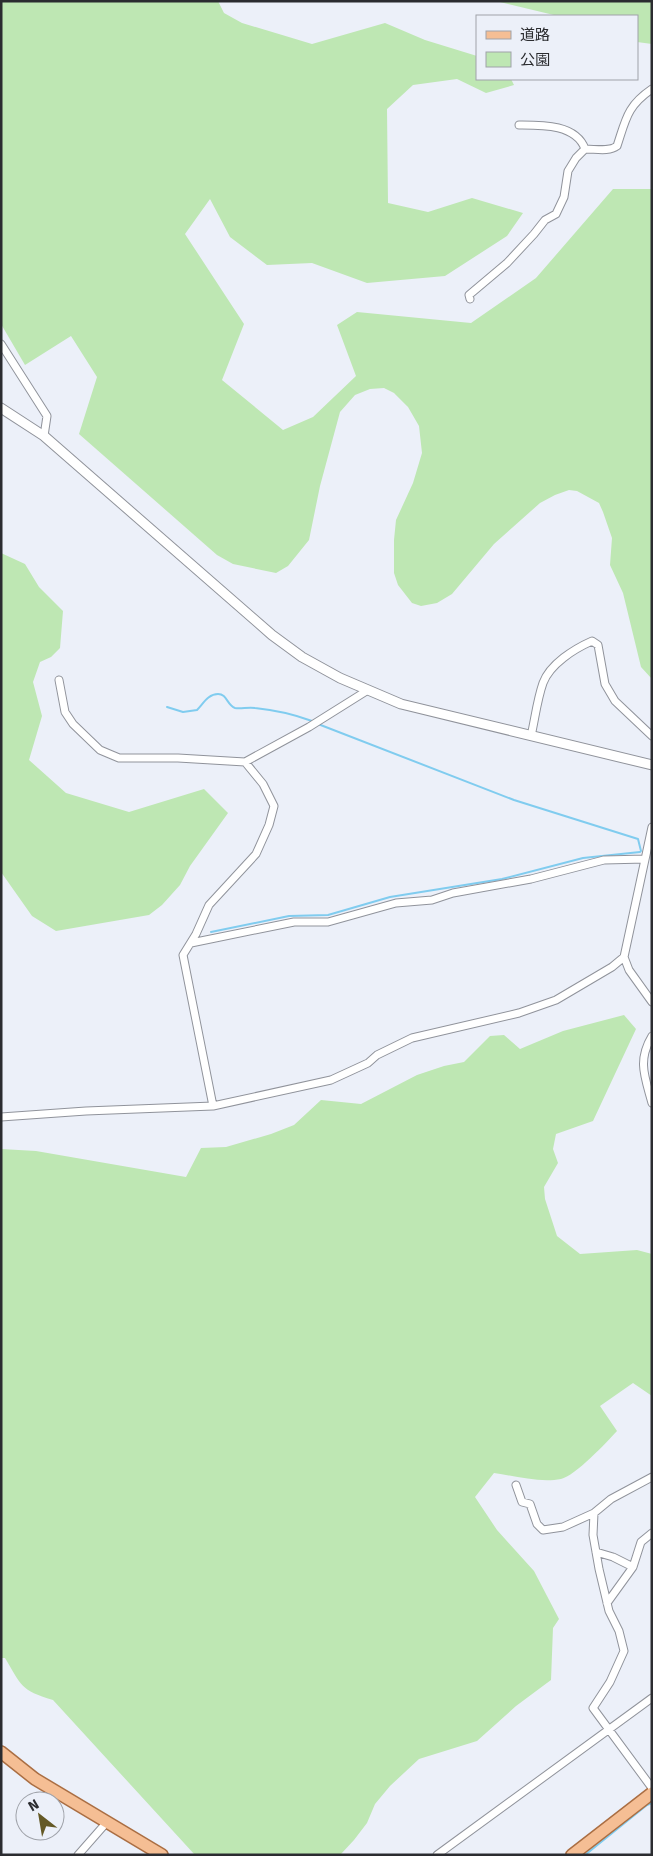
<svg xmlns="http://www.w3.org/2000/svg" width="653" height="1856" font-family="Signika,'Noto Sans JP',sans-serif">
<rect width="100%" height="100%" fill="#ecf0f9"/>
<path fill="#bee7b3" d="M1 1H218L224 13 242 23 312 44 385 23 425 40 477 56V79H511L514 85 486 93 457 79 413 85 387 109 388 203 428 212 472 198 523 213 507 236 445 276 367 283 312 263 267 265 230 237 210 199 185 234 244 324 222 380 283 430 313 417 356 376 337 325 357 312 471 323 536 278 613 189H652V679L641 667 623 593 610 565 612 538 603 512 599 503 577 491 569 490 555 495 540 503 494 544 452 594 437 603 421 606 412 603 398 585 394 573V540L396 520 413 483 422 453 419 426 408 407 394 393 384 388 370 389 355 395 340 412 320 486 309 540 288 566 276 573 233 564 217 555 79 434 97 377 71 336 25 365 1 324Z
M496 1H652V44L637 42V16H558Z
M1 553 25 564 39 587 63 611 60 648 51 657 40 662 33 682 42 716 29 760 66 793 129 812 204 789 228 813 190 866 180 885 162 905 149 915 56 931 32 916 1 872Z
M624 1015 636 1029 593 1121 556 1134 553 1149 558 1163 544 1187 545 1199 557 1236 580 1254 637 1250 652 1254V1396L633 1383 600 1406 617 1431C607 1442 575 1476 561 1479 540 1483 515 1476 494 1473L475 1497 497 1530 534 1571 559 1619 553 1628 551 1680 516 1706 477 1741 419 1759 390 1786 375 1804 367 1823 354 1840 341 1854 195 1855 53 1700C20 1690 22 1686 5 1658H1V1149L36 1151 186 1177 201 1148 226 1147 271 1134 294 1125 321 1100 361 1104 417 1075 444 1066 464 1062 490 1036 504 1035 520 1049 563 1031Z"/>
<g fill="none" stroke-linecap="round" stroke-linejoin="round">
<path stroke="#80ccef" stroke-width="2" d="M167 707 183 712 197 710C203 704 208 694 218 694 227 694 227 705 235 708 241 709 248 707 255 708 275 710 293 714 312 721
M318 724 514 800 638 839 641 851
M211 932 289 916 328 915 390 897 502 879 583 858 640 852
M585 1855 647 1805 652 1803"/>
<defs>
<path id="minor" d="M519 125C541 125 576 124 585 149
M470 299 469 295 507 263 534 234 545 220 556 214 564 197 568 171 576 158 585 149C596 149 609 152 617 146 626 119 627 106 652 89
M1 344 47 416 44 436
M59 680 65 712 73 724 100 750 119 758H178L245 762 309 727 368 690
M531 736C535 719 537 700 543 683 550 664 574 649 592 641L598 645 605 684 615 701 652 736
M652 827 624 957 629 970 652 1002
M191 943 294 922H328L396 903 432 900 453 893 531 879 604 860 645 859
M652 1036C637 1061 645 1077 652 1103
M213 1106 183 955 196 934 209 905 256 854 269 825 274 806 263 784 245 762
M1 1117 86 1111 213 1106 331 1080 368 1063 377 1055 412 1038 519 1013 556 1000 612 967 624 957
M652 1477 611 1499 594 1513 593 1535 599 1569 609 1611 619 1631 624 1651 610 1682 593 1708 652 1788
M516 1485 522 1502 530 1504 537 1524 543 1530 563 1527 594 1513
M596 1552 613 1557 633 1567 641 1542 652 1533
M607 1603 633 1567
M78 1855 107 1822
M437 1855 652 1698"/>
<path id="tertiary" d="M1 408 44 436 272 635 302 657 340 678 401 704 652 765"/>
<path id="primary" d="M1 1752 35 1779 162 1855
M572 1855 652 1793"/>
</defs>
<use href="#minor" stroke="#90939b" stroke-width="9"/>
<use href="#tertiary" stroke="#90939b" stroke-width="11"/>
<use href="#primary" stroke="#aa6e43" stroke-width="14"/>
<use href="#minor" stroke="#fff" stroke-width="7"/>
<use href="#tertiary" stroke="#fff" stroke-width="9"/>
<use href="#primary" stroke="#f5be94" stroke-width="11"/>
</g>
<rect width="653" height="1856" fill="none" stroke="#2b2c30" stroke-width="5"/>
<rect x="476" y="15" width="162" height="65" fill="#ecf0f9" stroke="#9fa2a9"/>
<rect x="486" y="31" width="25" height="8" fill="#f5be94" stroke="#9fa2a9"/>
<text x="520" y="40" font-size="15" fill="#2b2c30">道路</text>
<rect x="486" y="52" width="25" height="15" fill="#bee7b3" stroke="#9fa2a9"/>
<text x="520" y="65" font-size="15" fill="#2b2c30">公園</text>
<g transform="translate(40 1816) rotate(329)"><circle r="24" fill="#ecf0f9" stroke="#9fa2a9"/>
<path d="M0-4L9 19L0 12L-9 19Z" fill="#645926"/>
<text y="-8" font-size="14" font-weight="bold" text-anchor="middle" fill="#2b2c30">N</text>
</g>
</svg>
